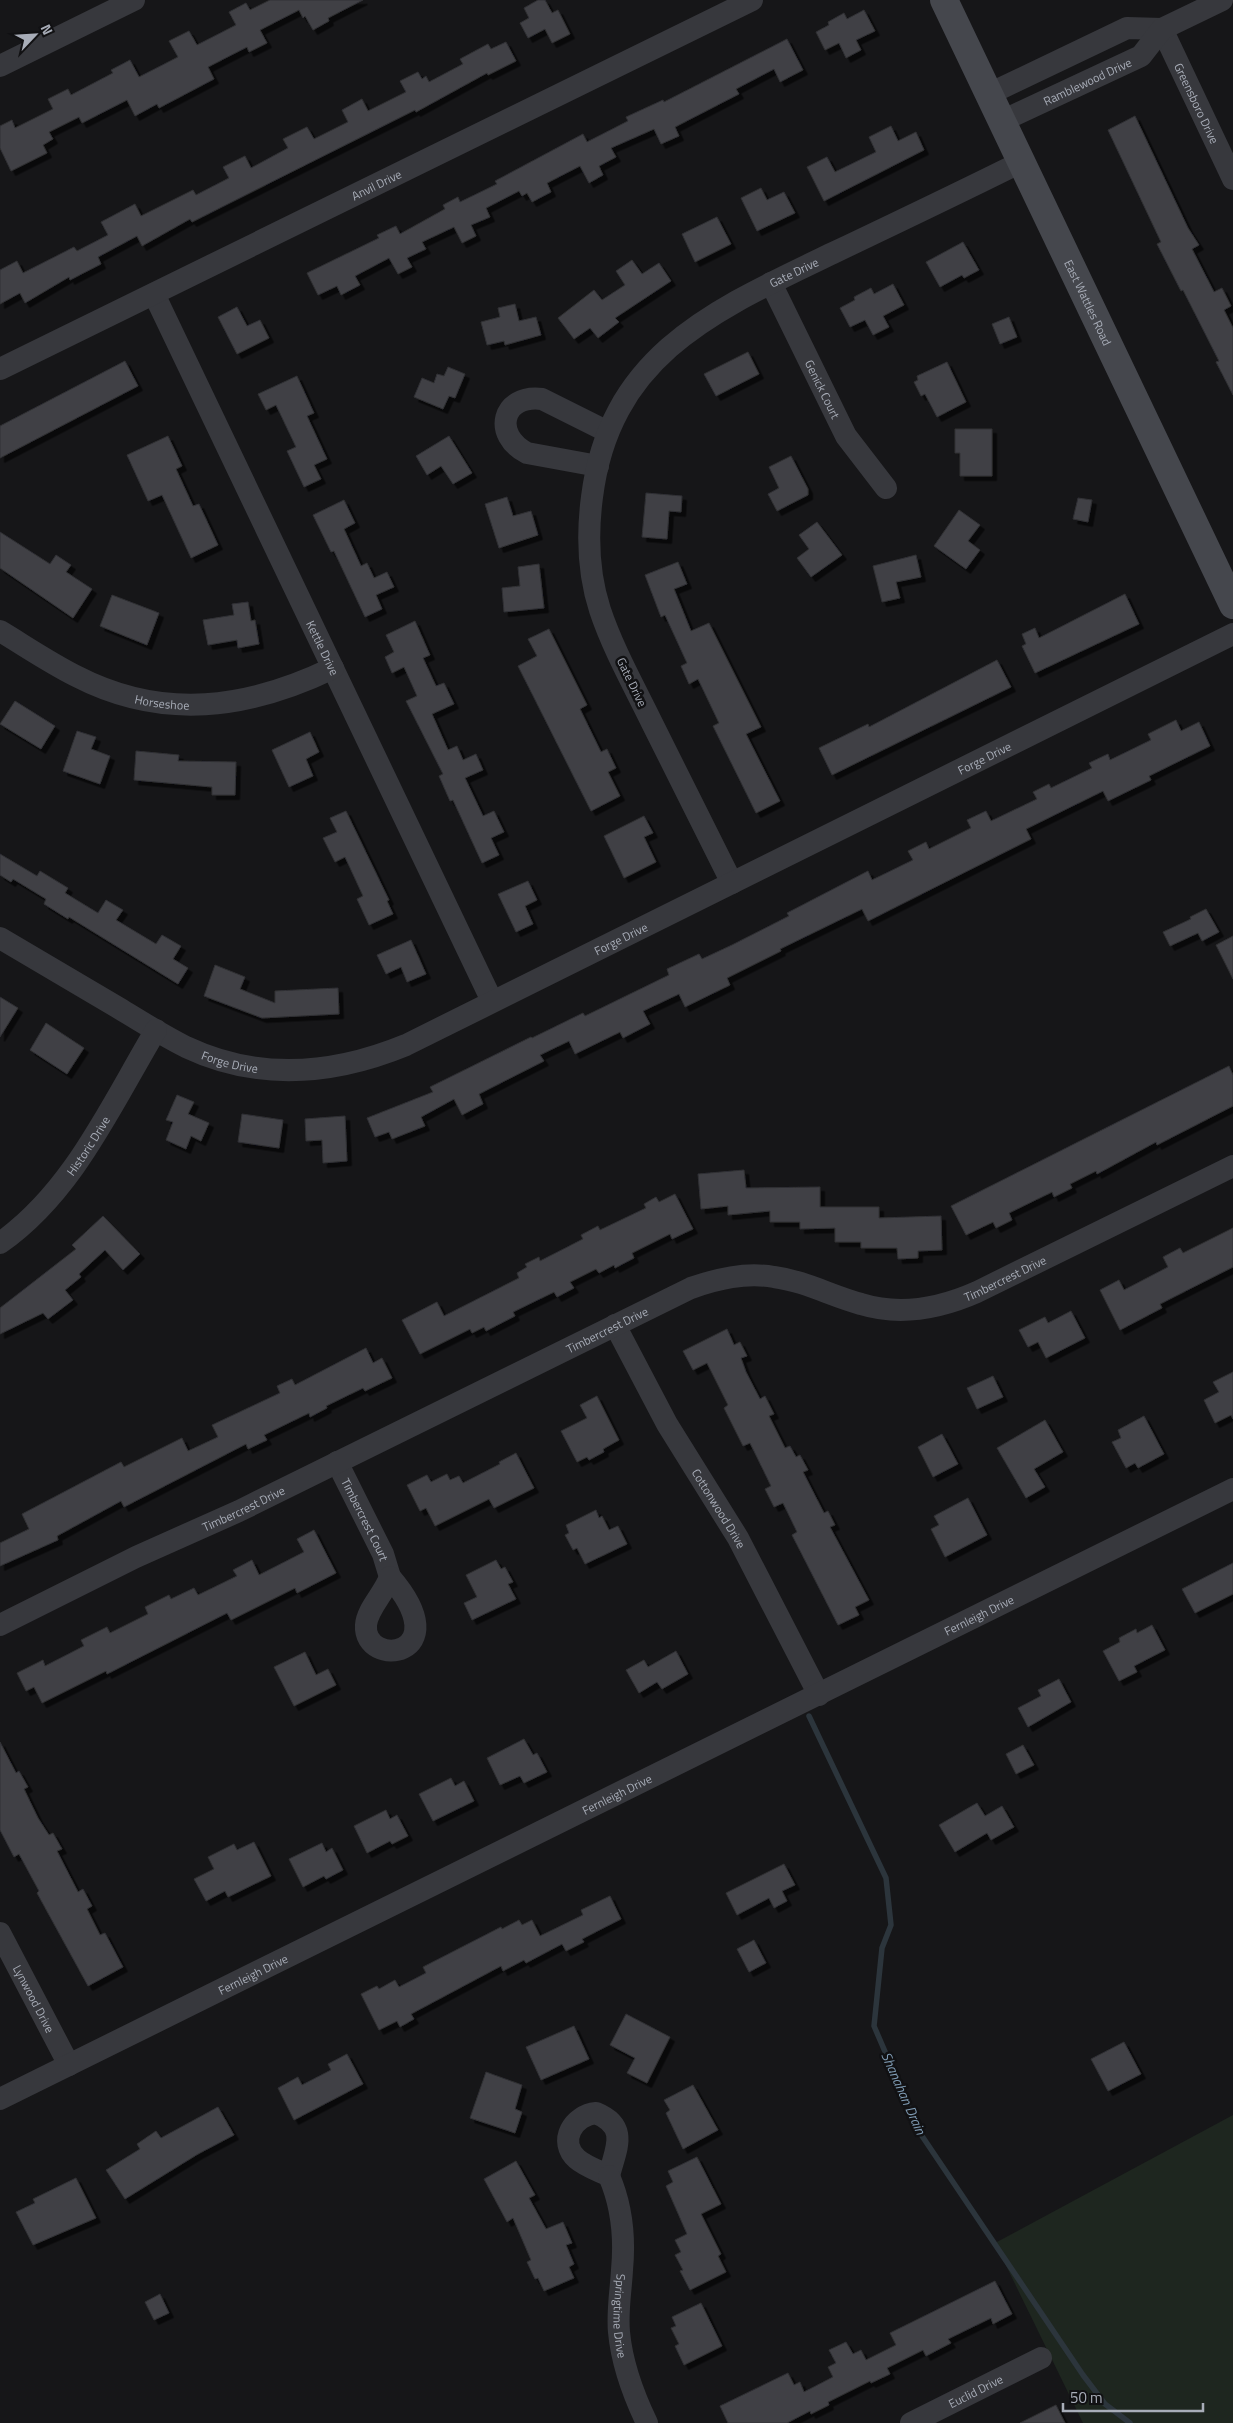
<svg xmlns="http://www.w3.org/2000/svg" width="1233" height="2423" font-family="'Titillium Web',sans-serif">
<defs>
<filter id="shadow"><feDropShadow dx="4.5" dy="4.5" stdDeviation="0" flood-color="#0009"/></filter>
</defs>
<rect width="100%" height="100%" fill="#161618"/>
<path fill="#1e261f" d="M1233 2115V2423H1083L995 2243Z"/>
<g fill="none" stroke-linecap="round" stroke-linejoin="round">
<path stroke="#2c353c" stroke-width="5.5" d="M809 1716 886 1878 891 1925 882 1948 874 2026 920 2133 1083 2375 1105 2404 1130 2423"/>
</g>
<path fill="#404145" stroke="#303034" filter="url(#shadow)" d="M270 0H363L328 18 329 21 313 30 305 16 303 18 299 10 260 30 267 43 249 52 247 47 208 67 214 79 159 108 157 104 135 116 127 100 82 123 79 117 49 132 53 139 43 145 47 153 11 171 0 148V126L12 120 15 128 53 109 48 99 68 89 71 95 113 73 111 70 130 60 139 77 178 57 169 41 189 31 197 45 236 25 229 12 246 3 250 10Z
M538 0H545L552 13 558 10 570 34 552 43 545 29 528 38 520 23 529 18 524 8Z
M864 10 875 31 856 40 861 50 846 58 839 43 825 50 816 32 829 25 828 22 844 13 847 19Z
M787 39 803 70 780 82 774 69 736 89 739 94 675 127 679 136 661 144 654 129 611 148 616 157 599 166 603 175 589 183 580 166 547 183 551 192 532 202 527 193 522 196 519 191 486 208 490 217 471 225 476 236 462 243 454 227 422 242 426 249 407 258 412 267 398 274 389 258 355 276 360 285 341 295 337 286 318 295 307 273 379 238 377 235 396 226 400 234 445 209 443 205 458 197 460 202 497 184 495 181 583 134 587 142 628 121 626 117 663 100 664 102Z
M506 42 516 61 488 75 487 73 416 112 415 110 192 222 190 219 142 246 137 236 98 257 101 264 70 280 69 277 25 303 20 293 0 304V270L17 261 23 273 74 247 77 251 108 235 101 222 135 204 141 216 193 190 196 195 229 178 223 167 245 156 251 168 288 148 283 139 307 127 314 139 348 122 342 110 362 99 368 111 406 92 400 81 418 72 422 79 426 76 429 82 463 64 460 59 488 44 491 49Z
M1135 116 1188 228 1199 245 1192 249 1214 292 1222 288 1231 306 1224 310 1233 328V395L1216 362 1219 361 1183 290 1181 291 1157 244 1161 242 1108 130Z
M891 126 898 141 916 132 924 150 824 201 807 167 827 157 835 172 876 152 869 137Z
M761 188 767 200 784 192 795 213 757 231 741 198Z
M717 217 731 244 695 262 682 234Z
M963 242 979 270 964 278 962 275 940 287 926 262Z
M632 260 642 274 659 263 671 281 615 318 619 322 598 338 590 328 574 339 558 318 594 290 602 300 625 285 616 271Z
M893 284 904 305 883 316 889 327 873 335 865 320 850 327 840 308 855 300 854 297 871 288 874 294Z
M515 304 519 321 536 317 541 335 505 345 504 341 487 345 481 322 500 317 498 308Z
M237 307 247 326 260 320 269 338 237 354 218 317Z
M1009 317 1017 337 1000 344 992 324Z
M748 352 759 374 716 396 704 374Z
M125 361 138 386 0 458V426Z
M947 362 966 402 937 417 925 394 921 396 914 382 918 380 917 376Z
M448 367 465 374 455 398 449 396 443 409 414 397 422 378 434 383 437 374 444 376Z
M297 376 314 413 307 416 327 459 314 465 321 479 304 487 287 451 296 447 276 405 266 410 258 394Z
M955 429H992V476H960V453H955Z
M168 436 182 466 176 469 193 506 199 504 218 545 191 558 162 495 148 501 127 455Z
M449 436 472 473 453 484 441 466 427 475 416 456Z
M791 456 808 489V495L777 511 768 494 779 488 769 467Z
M646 493 682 496 681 512 669 511 667 539 642 537Z
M507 497 513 516 531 511 538 535 499 548 485 504Z
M1078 498 1092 500 1088 522 1073 519Z
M344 500 355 523 344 529 361 566 367 563 374 578 387 572 394 587 376 595 382 609 365 617 334 551 331 552 313 515Z
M959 510 980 525 968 541 980 550 966 569 934 546Z
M817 522 842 555 811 577 797 558 809 549 799 535Z
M0 532 50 564 56 555 71 565 66 572 92 589 73 618 0 568Z
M916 555 921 577 896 582 900 598 882 602 873 566Z
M678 562 687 584 674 589 691 631 709 623 761 727 746 734 780 801 756 813 713 726 719 723 698 679 689 684 681 666 687 663 665 615 661 617 645 575Z
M539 564 544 608 504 612 502 588 520 586 518 567Z
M1125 594 1139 624 1035 673 1022 646 1026 644 1022 634 1035 628 1039 638Z
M112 595 159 613 147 645 100 626Z
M248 602 251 621 255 620 259 644 238 648 237 640 208 645 203 620 234 615 232 604Z
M415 621 430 655 423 658 436 686 444 683 454 704 432 714 448 750 457 746 463 760 476 754 483 770 465 778 483 816 494 811 504 832 491 838 499 855 482 863 453 800 450 801 439 776 443 774 406 701 417 696 404 667 392 673 385 657 394 652 386 635Z
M549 629 587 705 580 709 601 752 607 749 616 768 608 772 620 796 591 811 518 666 537 656 528 639Z
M997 660 1011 687 832 775 819 748 868 724 869 727Z
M15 701 55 726 41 749 0 724Z
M1176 720 1181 731 1199 722 1210 746 1149 776 1151 780 1108 801 1103 791 1026 829 1031 839 868 921 862 909 780 949 781 951 727 978 730 985 685 1007 679 994 643 1011 650 1024 623 1038 620 1032 575 1054 569 1041 540 1055 544 1061 479 1094 483 1104 462 1115 454 1099 421 1117 425 1126 392 1139 389 1132 375 1137 367 1118 433 1092 430 1087 531 1037 532 1038 583 1013 585 1016 669 975 667 969 699 954 702 959 732 945 789 916 787 913 868 871 872 880 913 860 908 851 926 842 929 849 971 828 967 820 986 811 991 821 1037 799 1033 792 1049 784 1051 788 1092 768 1089 763 1108 754 1110 760 1151 740 1148 734Z
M77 731 96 737 91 749 110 756 100 784 63 771Z
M310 732 319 752 306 759 313 776 289 787 272 750Z
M136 751 179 755 178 761 236 762 235 795H212V787L134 780Z
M346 811 389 900 387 901 393 914 369 925 357 899 363 896 345 857 335 862 323 838 337 832 330 818Z
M644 816 653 833 644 837 656 862 624 878 604 836Z
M0 854 37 876 40 871 68 888 65 893 98 913 106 900 123 910 116 920 156 944 162 935 181 946 173 959 188 968 178 984 69 917 68 919 44 904 46 899 13 879 11 882 0 875Z
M528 881 537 900 525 906 533 924 516 932 498 894Z
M1206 909 1219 932 1202 941 1198 933 1170 946 1163 932 1191 919 1190 917Z
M1233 936V979L1216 945Z
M411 940 426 974 407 982 401 967 386 974 377 955Z
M215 965 245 977 240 989 275 1003V991L338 988 339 1014 262 1018 225 1004 204 996Z
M0 997 18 1008 0 1037Z
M46 1023 84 1048 67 1074 30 1050Z
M1229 1066 1233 1075V1106L1157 1145 1156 1142 1097 1174 1096 1171 1070 1184 1072 1188 1054 1197 1052 1192 1009 1213 1012 1220 996 1228 993 1222 966 1235 951 1206Z
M177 1095 194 1102 188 1114 209 1123 201 1141 191 1136 186 1149 166 1140 173 1122 166 1120Z
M242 1114 283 1120 279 1148 238 1142Z
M345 1116 347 1161 323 1163 322 1140 306 1141 305 1119Z
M744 1170 746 1188 820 1187V1207H879V1218L941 1216 942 1250 918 1251V1258L898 1259 897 1248H861V1242H835V1228L800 1229V1222H770V1211L728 1215V1206L701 1209 698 1174Z
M675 1194 693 1229 672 1239 670 1234 632 1253 634 1258 615 1268 614 1265 599 1273 596 1269 570 1282 574 1288 557 1297 554 1292 513 1312 515 1316 486 1331 484 1327 472 1333 470 1329 420 1354 402 1320 437 1302 444 1316 519 1278 517 1273 527 1267 525 1264 539 1257 540 1261 583 1239 581 1235 598 1226 600 1230 646 1208 644 1204 656 1197 659 1202Z
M103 1216 140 1254 123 1270 105 1250 79 1274 81 1277 65 1290 73 1300 48 1319 43 1313 0 1334V1308L76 1249 72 1245Z
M1233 1228V1267L1160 1304 1162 1308 1120 1330 1100 1290 1119 1280 1124 1290 1168 1267 1163 1257 1180 1248 1183 1253Z
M1071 1311 1085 1338 1046 1358 1038 1342 1028 1347 1019 1330 1045 1317 1048 1323Z
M727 1329 734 1345 740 1342 747 1356 741 1358 746 1372 760 1399 765 1396 774 1414 769 1416 785 1448 790 1446 796 1457 800 1455 808 1470 803 1472 824 1513 828 1511 835 1525 830 1527 869 1600 855 1607 859 1615 838 1625 792 1535 797 1532 783 1503 774 1507 765 1489 771 1486 750 1443 743 1446 724 1408 728 1405 707 1363 693 1370 683 1351Z
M366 1348 373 1363 382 1358 392 1378 365 1391 363 1388 326 1406 327 1408 310 1417 309 1413 264 1435 267 1440 248 1449 246 1444 124 1507 121 1501 57 1536 58 1540 0 1566V1543L29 1529 22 1514 121 1462 124 1467 182 1438 188 1451 218 1437 212 1425 280 1393 277 1386 292 1379 295 1385Z
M1233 1372V1419L1231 1415 1215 1423 1204 1400 1219 1392 1213 1382Z
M993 1376 1003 1397 977 1409 967 1388Z
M597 1396 619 1440 603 1449 604 1452 589 1460 587 1457 577 1462 561 1431 587 1418 580 1405Z
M1144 1416 1164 1454 1138 1468 1135 1463 1126 1468 1112 1442 1121 1438 1118 1430Z
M1045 1420 1063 1452 1034 1469 1045 1487 1026 1498 997 1448Z
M942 1434 958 1464 933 1477 918 1447Z
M516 1453 534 1488 494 1508 489 1499 435 1526 426 1508 420 1511 407 1485 427 1475 431 1482 447 1474 450 1480 459 1476 463 1483 500 1464 499 1462Z
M968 1498 987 1535 945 1557 931 1529 939 1525 934 1516Z
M596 1510 599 1518 602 1516 609 1530 618 1526 627 1544 585 1564 577 1548 573 1550 565 1535 569 1533 566 1525Z
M314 1530 336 1573 297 1593 295 1588 231 1620 227 1613 107 1674 106 1671 42 1703 34 1687 26 1691 17 1673 43 1660 45 1666 84 1646 81 1640 107 1627 110 1633 148 1614 145 1607 169 1595 171 1599 194 1588 198 1595 237 1576 233 1570 252 1560 259 1575 304 1552 297 1539Z
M496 1560 501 1569 505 1567 513 1582 508 1584 516 1599 472 1620 464 1603 477 1597 466 1575Z
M1233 1563V1594L1195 1613 1182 1589Z
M1152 1625 1165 1650 1134 1666 1137 1672 1119 1681 1103 1651 1120 1642 1119 1638 1136 1629 1137 1633Z
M676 1651 688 1674 662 1689 657 1682 639 1693 626 1670 644 1660 648 1667Z
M305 1652 316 1675 328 1669 336 1685 294 1706 274 1667Z
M1059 1679 1071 1702 1028 1727 1018 1708 1041 1696 1038 1690Z
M524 1739 533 1755 537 1753 547 1772 524 1783 520 1776 500 1785 487 1758Z
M0 1742 16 1773 19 1771 28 1787 24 1789 38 1818 49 1835 53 1833 62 1849 57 1851 78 1892 83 1889 92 1906 87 1909 100 1935 105 1933 123 1967 88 1986 37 1893 39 1891 19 1854 14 1857 0 1830Z
M1023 1745 1034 1765 1016 1774 1006 1754Z
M451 1778 455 1786 464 1781 474 1801 433 1821 419 1794Z
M977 1803 985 1816 1002 1806 1014 1827 991 1840 987 1833 955 1852 939 1825Z
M386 1810 390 1819 397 1815 408 1836 392 1844 390 1841 367 1853 354 1826Z
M254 1842 271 1876 228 1897 225 1891 206 1901 194 1879 214 1869 208 1857 234 1844 237 1850Z
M322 1843 326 1852 332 1848 343 1870 326 1879 324 1876 303 1887 289 1859Z
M784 1864 795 1885 782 1891 787 1901 774 1908 769 1898 737 1915 726 1893Z
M610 1896 621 1919 582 1939 584 1942 566 1951 562 1944 526 1963 524 1960 503 1971 501 1966 411 2014 414 2019 400 2027 397 2021 379 2030 361 1994 377 1986 379 1989 395 1980 399 1987 426 1973 423 1967 501 1927 502 1929 519 1920 522 1925 532 1920 540 1936 583 1915 581 1910Z
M754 1940 766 1963 749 1972 737 1949Z
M626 2014 670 2037 647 2083 627 2073 635 2058 610 2045Z
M574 2026 589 2059 541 2080 526 2047Z
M1124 2042 1141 2074 1108 2091 1091 2059Z
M347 2054 363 2084 294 2120 278 2088 298 2077 302 2085 331 2070 328 2064Z
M486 2072 522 2085 515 2109 522 2112 515 2133 470 2118Z
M693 2085 718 2130 683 2149 666 2113 670 2110 664 2100Z
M218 2107 234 2135 198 2154 125 2199 106 2170 140 2149 137 2144 156 2131 161 2138Z
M697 2157 721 2204 701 2214 721 2254 718 2256 726 2272 690 2290 680 2271 683 2270 675 2255 681 2252 675 2240 687 2234 666 2186 673 2182 668 2171Z
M516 2161 535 2195 529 2198 546 2229 563 2222 572 2243 566 2245 574 2264 569 2267 574 2278 544 2291 538 2278 535 2279 527 2262 531 2260 513 2218 507 2222 484 2179Z
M76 2178 96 2218 33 2245 16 2212 35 2203 33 2199Z
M995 2281 1012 2314 993 2324 991 2318 948 2339 951 2343 926 2356 923 2350 887 2368 890 2374 871 2383 870 2381 828 2402 829 2405 811 2414 810 2411 787 2423H728L720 2406 788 2373 794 2385 800 2382 804 2392 833 2377 828 2367 836 2363 829 2350 846 2342 853 2354 861 2350 866 2360 896 2345 890 2333Z
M160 2294 169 2313 154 2320 145 2302Z
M701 2303 722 2346 684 2365 675 2346 679 2344 671 2328 676 2326 672 2317Z
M1056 2405 1065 2423H1020Z"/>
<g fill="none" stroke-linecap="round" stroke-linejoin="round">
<g stroke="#37383d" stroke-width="22">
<path id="s1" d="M1162 29 1233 179"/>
<path d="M0 66 134 0"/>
<path d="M989 94 1127 28 1162 29"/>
<path id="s2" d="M1002 121 1141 56 1162 29 1222 0"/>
<path id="s3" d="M771 283 846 436 886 488"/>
<path id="s4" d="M154 294 492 1001"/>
<path id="s5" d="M0 369 752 0"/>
<path d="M598 466 527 453C492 435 502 394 542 399L608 432"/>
<path id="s6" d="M0 631C25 646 50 663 76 676 163 721 248 709 333 668"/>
<path id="s7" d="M732 883C705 830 679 776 652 723 634 686 613 649 600 610 588 573 587 535 592 497 610 353 717 309 833 253 896 223 959 193 1021 162"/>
<path id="s8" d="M0 938C39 961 78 984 117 1007 140 1021 162 1035 186 1047 258 1081 333 1075 406 1045L1233 634"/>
<path id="s9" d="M0 1243C73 1192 111 1105 156 1030"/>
<path id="s10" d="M615 1325 667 1424 738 1538 819 1695"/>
<path id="s11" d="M337 1462 383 1554 390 1577"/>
<path d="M390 1577C460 1658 363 1669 366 1625 367 1609 384 1594 390 1577Z"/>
<path id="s12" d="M0 1625 136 1557 239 1511 691 1288C717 1279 745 1272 774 1277 805 1281 831 1296 861 1304 900 1316 941 1308 977 1292L1233 1166"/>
<path id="s13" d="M0 1933 69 2065"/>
<path id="s14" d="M0 2099 1233 1489"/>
<path d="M596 2113C630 2127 615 2150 609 2176 599 2171 585 2166 577 2159 557 2141 574 2115 596 2113Z"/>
<path id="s15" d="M609 2176C622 2206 625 2238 622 2270 621 2290 617 2311 619 2332 622 2365 633 2394 647 2423"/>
<path id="s16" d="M911 2423 1041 2358"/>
</g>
<path stroke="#45474d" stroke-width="28" id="s17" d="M944 0 1233 605"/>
</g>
<g text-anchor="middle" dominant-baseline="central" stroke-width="5" stroke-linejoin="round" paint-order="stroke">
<g font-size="12" fill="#a8adb8" stroke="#111113">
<text stroke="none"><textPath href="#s2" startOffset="94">Ramblewood Drive</textPath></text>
<text stroke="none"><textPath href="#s1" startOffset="82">Greensboro Drive</textPath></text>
<text stroke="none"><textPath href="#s5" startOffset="419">Anvil Drive</textPath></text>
<text stroke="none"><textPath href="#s7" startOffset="736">Gate Drive</textPath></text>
<text stroke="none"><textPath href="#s17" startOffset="335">East Wattles Road</textPath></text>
<text stroke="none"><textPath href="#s3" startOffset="118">Genick Court</textPath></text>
<text stroke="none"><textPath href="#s4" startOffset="392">Kettle Drive</textPath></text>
<text transform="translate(632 682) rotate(64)">Gate Drive</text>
<text stroke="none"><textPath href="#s6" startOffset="179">Horseshoe</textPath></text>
<text stroke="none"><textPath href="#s8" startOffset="1088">Forge Drive</textPath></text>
<text stroke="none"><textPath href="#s8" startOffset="682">Forge Drive</textPath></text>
<text stroke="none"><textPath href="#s8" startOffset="262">Forge Drive</textPath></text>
<text stroke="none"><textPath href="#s9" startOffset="132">Historic Drive</textPath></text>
<text stroke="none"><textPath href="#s12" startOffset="1095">Timbercrest Drive</textPath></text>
<text stroke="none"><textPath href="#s12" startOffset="675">Timbercrest Drive</textPath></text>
<text stroke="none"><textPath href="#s12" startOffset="270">Timbercrest Drive</textPath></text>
<text stroke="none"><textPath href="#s10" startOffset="211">Cottonwood Drive</textPath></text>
<text stroke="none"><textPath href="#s11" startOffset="64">Timbercrest Court</textPath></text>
<text stroke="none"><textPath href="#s14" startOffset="1092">Fernleigh Drive</textPath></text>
<text stroke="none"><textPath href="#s14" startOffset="688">Fernleigh Drive</textPath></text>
<text stroke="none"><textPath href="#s14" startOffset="282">Fernleigh Drive</textPath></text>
<text stroke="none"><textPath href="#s13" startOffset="74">Lynwood Drive</textPath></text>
<text stroke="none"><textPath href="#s15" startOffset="142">Springtime Drive</textPath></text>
<text stroke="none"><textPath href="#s16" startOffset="72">Euclid Drive</textPath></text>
</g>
<g font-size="14" font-style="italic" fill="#7f9bb3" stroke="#111113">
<text transform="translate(904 2093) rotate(66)">Shanahan Drain</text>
</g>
</g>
<g transform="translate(35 35) rotate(65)" stroke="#111113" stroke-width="4" paint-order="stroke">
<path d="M0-4L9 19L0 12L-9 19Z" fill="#a8adb8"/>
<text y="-8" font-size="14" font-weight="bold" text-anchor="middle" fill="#a8adb8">N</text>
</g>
<path d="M1063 2403v8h140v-8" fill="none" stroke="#a8adb8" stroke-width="2.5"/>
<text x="1070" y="2403" font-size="15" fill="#a8adb8" stroke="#111113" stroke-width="4" paint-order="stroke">50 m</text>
</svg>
